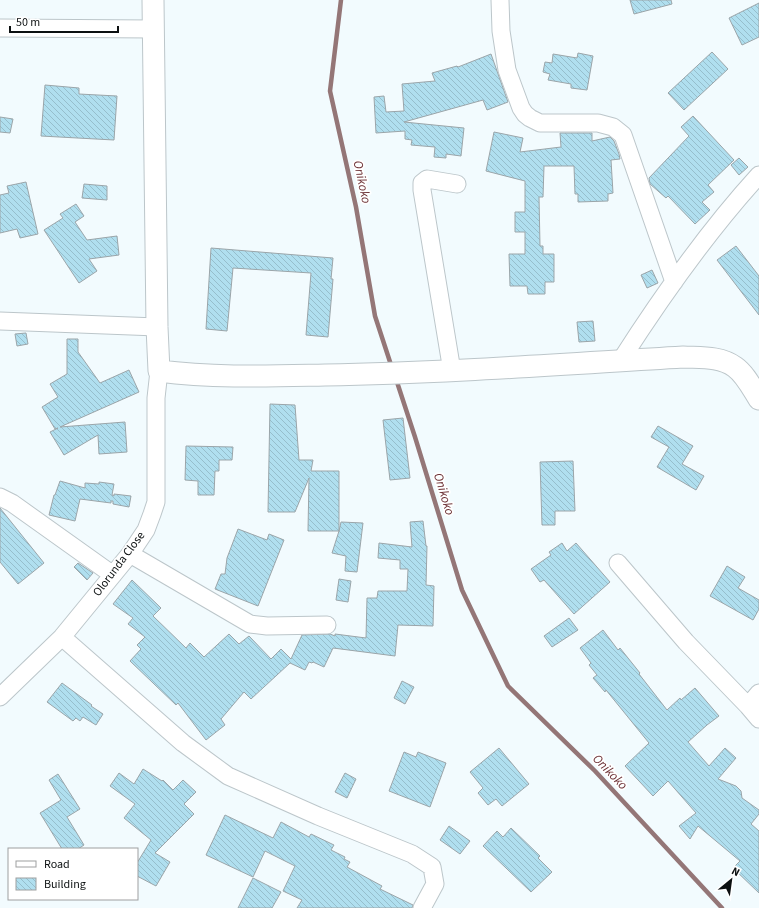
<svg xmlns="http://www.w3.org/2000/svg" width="759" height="908" font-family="'Source Sans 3',sans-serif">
<defs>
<pattern id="building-back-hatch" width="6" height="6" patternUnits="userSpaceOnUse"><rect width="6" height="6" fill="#b0dfef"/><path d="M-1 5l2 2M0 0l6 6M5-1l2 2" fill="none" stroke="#96becc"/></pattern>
</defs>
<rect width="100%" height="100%" fill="#f2fbfe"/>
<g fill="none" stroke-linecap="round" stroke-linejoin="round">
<path stroke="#947677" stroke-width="4.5" d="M341 0 330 91 356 207 375 316 392 368
M396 379 415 437 462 590 508 686 595 771 722 908"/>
</g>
<path fill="url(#building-back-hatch)" stroke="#9ba5a9" d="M630 0H671L672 4 634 14Z
M759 3V37L742 45 729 18Z
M712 52 728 69 684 110 668 93Z
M578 53 593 56 587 90 571 88V84L548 80 550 74 543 72 545 62 552 63 553 54 577 58Z
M491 54 508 102 487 110 483 100 404 122 464 128 461 156 446 154V158L434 157 435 147 411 145 412 140 405 139V131L376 133 374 97 384 96 386 112 404 111 402 84 435 81 432 73 457 66 458 67Z
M45 85 79 88V94L117 96 114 140 41 136Z
M693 116 734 160 708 185 714 192 702 202 710 210 695 224 668 196 666 198 650 184 649 178 689 136 681 127Z
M0 117 13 119 10 133 0 132Z
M494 132 523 138 520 152 561 147 560 133H592V141L610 137 614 141 619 154 620 159 611 160 613 193 608 194V201L578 202V194H575L574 166H544L543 197H539L540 246H543V254H554V282H545V294H528L527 286H510L509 254H525V232H515V212H525V181L486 171Z
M739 158 748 167 739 175 731 165Z
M26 182 38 234 20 238 17 229 0 233V195L9 193 7 186Z
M84 184 107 186V200L82 198Z
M76 204 84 216 75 222 87 240 117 236 119 255 89 259 97 271 79 283 44 230 63 218 60 214Z
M736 246 759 276V315L717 260Z
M211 248 333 258 331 279H333L328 337 306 335 311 273 233 268 227 331 206 329Z
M652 270 658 283 647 288 641 275Z
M593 321 595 341 579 342 577 322Z
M26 333 28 344 17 346 15 334Z
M67 339H78V352L100 383 129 370 139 392 60 427 125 422 127 452 99 454 98 435 64 455 50 432 58 428 55 429 42 407 58 397 50 384 67 374Z
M270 404 295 405 299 460H313L311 471H339V531L341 522 363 523 357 572 345 571 346 556 332 553 339 531H308L309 478 295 512H268Z
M403 418 410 478 390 480 383 420Z
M658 426 693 446 682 464 704 476 696 490 657 467 669 447 651 437Z
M186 446 233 447 232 460H219V471H215L214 495H198V481L185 480Z
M573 461 575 511H555V525H542L540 462Z
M60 481 85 488V483L99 484V482L114 484 112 495 114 496V494L131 496 129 507 113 504V501H111V503L80 499 75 521 49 515 54 495H55Z
M0 508 44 563 18 584 0 562Z
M423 521 426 546H427L426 585 434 586 433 626 398 625 395 656 333 648 324 667 313 662 312 663 309 662 305 670 290 663 251 699 244 692 221 719 225 725 206 740 178 703 176 705 130 661 141 649 137 645 145 637 128 624 133 618 113 604 132 580 161 608 153 616 186 648 190 643 204 657 229 634 239 644 249 636 271 659 281 649 291 659 302 635 330 634 335 636V634L366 638 367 598H377L378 591H407L408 569H400V560L378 558 379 543 412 547 410 522Z
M238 529 267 540 269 534 284 540 258 606 215 589 221 574H225L227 558Z
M562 543 567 551 576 543 610 582 574 614 544 580 540 582 531 569 551 555 549 552Z
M78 563 93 573 87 580 74 567Z
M727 566 745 577 738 588 759 600V609L753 620 710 596Z
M339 579 351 581 348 602 336 600Z
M569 618 578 630 552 647 544 636Z
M603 630 618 650 620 648 640 673 639 674 667 710 680 698 681 700 695 688 719 716 707 725 688 742 709 766 725 748 736 758 718 779 736 786 741 791 742 798 759 810V814L751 824 759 831V893L733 868 740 861 698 826 690 839 679 826 696 813 668 781 653 796 625 766 649 743 606 690 605 692 593 678 597 675 589 665 591 663 580 648Z
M402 681 414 687 405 704 394 698Z
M62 683 92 705 91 706 103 714 96 725 83 717 80 721 76 718 73 721 47 702Z
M499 748 529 784 502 806 496 799 488 805 478 793 483 788 470 772Z
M404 752 416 757 418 752 446 763 430 807 389 791Z
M143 769 162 781 163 780 173 790 183 780 196 792 184 804 194 814 155 853 170 862 156 886 137 876V863L151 840 124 818 135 804 110 786 119 773 134 784Z
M345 773 356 779 347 798 335 792Z
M58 774 80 809 67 817 84 845 78 849H62L40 813 61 800 49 780Z
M225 815 273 838 281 822 309 837 311 834 334 845 331 850 345 857 344 859 350 862 347 867 382 886 380 889 413 905 412 908H297L302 900 283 891 295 866 265 851 253 877 206 855Z
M449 826 470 841 460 854 440 840Z
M511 828 540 856 538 858 552 872 531 892 483 846 497 831 503 837Z
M253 878 281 892 272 908H238Z"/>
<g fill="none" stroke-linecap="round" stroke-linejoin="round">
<defs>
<path id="minor" d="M500 0 501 31 507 70 521 108 525 114 530 118 540 123H598L613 127 623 135 674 282
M0 28 153 29
M0 321 157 327
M621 360C662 296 707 232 759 175
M452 371 422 190V183L427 179 457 184
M0 497 12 503 113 575
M130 554 250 624 267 626 327 625
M618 563 686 642 748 706 759 719
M62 637 183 743 228 776 318 816 412 854 432 867 435 884 422 908
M0 697 62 637 130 554 146 530 152 514 156 502V398L159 371
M748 706 759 693"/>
<path id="major" d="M153 0 157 327 159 371C214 378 270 376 325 375 444 373 564 364 683 357 700 358 720 356 735 367 745 374 752 388 759 399"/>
</defs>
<use href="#minor" stroke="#bcc6ca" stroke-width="19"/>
<use href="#major" stroke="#bcc6ca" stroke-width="23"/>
<use href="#minor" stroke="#fff" stroke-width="17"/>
<use href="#major" stroke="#fff" stroke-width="21"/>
</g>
<g text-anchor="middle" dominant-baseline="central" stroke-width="3.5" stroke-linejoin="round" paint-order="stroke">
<g font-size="12" fill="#0c1011" stroke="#fff">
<text transform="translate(119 564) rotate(-53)">Olorunda Close</text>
</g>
<g font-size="13" font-style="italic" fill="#6d3236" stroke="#fff">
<text transform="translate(362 182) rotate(78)">Onikoko</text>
<text transform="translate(444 494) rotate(73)">Onikoko</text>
<text transform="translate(610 772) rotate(46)">Onikoko</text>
</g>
</g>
<rect x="8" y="848" width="130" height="52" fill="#ffffff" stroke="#9e9fa0"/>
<rect x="16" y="861" width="20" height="6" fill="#ffffff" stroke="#9e9fa0"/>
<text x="44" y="868" font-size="12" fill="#0c1011">Road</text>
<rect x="16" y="878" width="20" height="12" fill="url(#building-back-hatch)" stroke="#9e9fa0"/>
<text x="44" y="888" font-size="12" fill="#0c1011">Building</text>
<g transform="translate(731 880) rotate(29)" stroke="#ffffff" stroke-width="3" paint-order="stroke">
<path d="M0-3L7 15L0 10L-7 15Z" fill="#0c1011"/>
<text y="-6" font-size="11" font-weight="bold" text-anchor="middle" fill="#0c1011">N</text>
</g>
<path d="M10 26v6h108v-6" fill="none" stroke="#0c1011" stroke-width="2"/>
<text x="16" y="26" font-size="12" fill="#0c1011" stroke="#ffffff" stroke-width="3" paint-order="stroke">50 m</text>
</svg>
